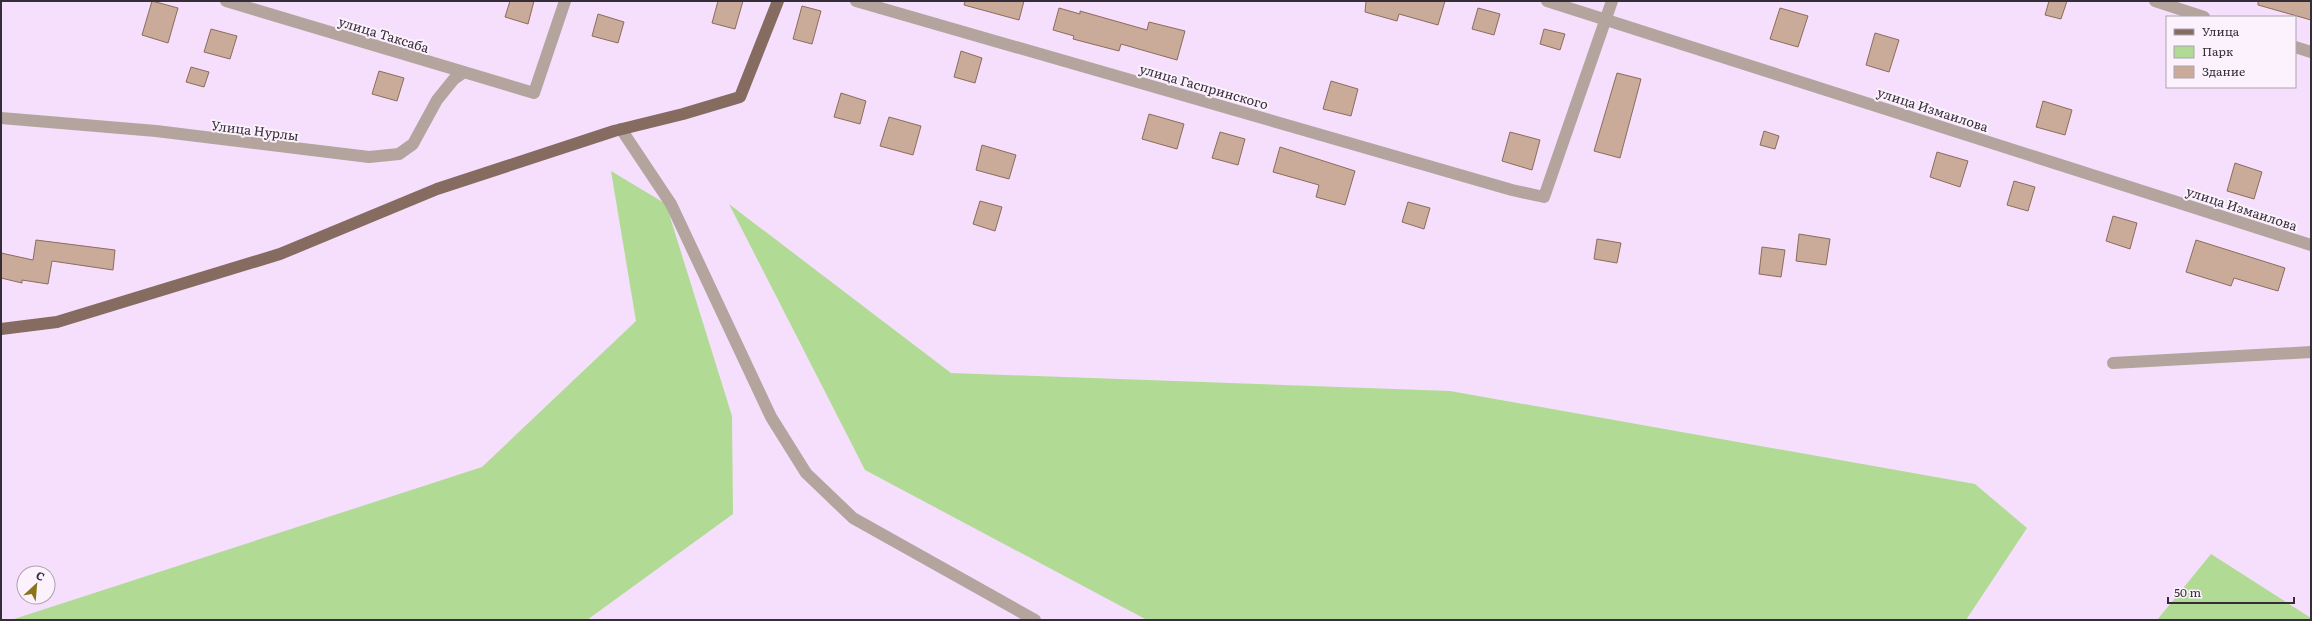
<svg xmlns="http://www.w3.org/2000/svg" width="2312" height="621" font-family="Literata,serif">
<rect width="100%" height="100%" fill="#f5dffc"/>
<path fill="#b1db95" d="M611 171 666 204 732 416 733 514 587 620H11L482 467 636 321Z
M729 204 951 373 1450 391 1975 484 2027 528 1966 620H1147L865 470Z
M2211 554 2311 618V620H2157Z"/>
<path fill="#caaa98" stroke="#8a6d5d" d="M152 1 178 8 168 43 142 35Z
M510 1H534L528 24 505 17Z
M718 1H743L735 29 712 23Z
M965 1H1024L1019 20 964 5Z
M1366 1H1445L1438 25 1399 14 1397 21 1365 12Z
M2049 1H2067L2061 19 2045 15Z
M2258 1H2311V20L2258 5Z
M802 6 821 11 812 44 793 39Z
M1059 8 1080 14V11L1147 30 1149 22 1185 31 1177 60 1121 44 1119 51 1073 39 1074 36 1053 30Z
M1478 8 1500 14 1494 35 1472 29Z
M1780 8 1808 16 1798 47 1770 39Z
M598 14 624 22 618 43 592 36Z
M211 29 237 36 230 59 204 52Z
M1544 29 1565 34 1560 50 1540 44Z
M1875 33 1899 40 1889 72 1866 65Z
M961 51 982 58 975 83 954 77Z
M191 67 209 72 204 87 186 82Z
M379 71 404 78 397 101 372 94Z
M1617 73 1641 79 1620 158 1594 151Z
M1331 81 1358 89 1351 116 1323 109Z
M841 93 866 101 860 124 834 117Z
M2043 101 2072 110 2065 135 2036 127Z
M1149 114 1184 124 1177 149 1142 139Z
M889 117 921 126 913 155 880 146Z
M1764 131 1779 136 1775 149 1760 145Z
M1220 132 1245 139 1238 165 1212 158Z
M1510 132 1540 140 1532 170 1502 161Z
M982 145 1016 155 1009 179 976 170Z
M1280 147 1355 171 1345 205 1316 197 1319 185 1273 172Z
M1937 152 1968 161 1960 187 1930 177Z
M2235 163 2262 172 2254 199 2227 191Z
M2014 181 2035 187 2028 211 2007 205Z
M980 201 1002 207 995 231 973 224Z
M1408 202 1430 208 1424 229 1402 222Z
M2113 216 2137 223 2130 249 2106 241Z
M1799 234 1830 239 1826 265 1796 261Z
M1597 239 1621 243 1617 263 1594 259Z
M36 240 115 250 113 270 52 261 48 284 22 280V283L1 278V253L33 260Z
M2196 240 2285 268 2278 291 2234 278 2231 286 2186 272Z
M1762 247 1785 250 1781 277 1759 274Z"/>
<g fill="none" stroke-linecap="round" stroke-linejoin="round">
<path stroke="#b3a49e" stroke-width="12" d="M226 1 534 93 565 1
M856 1 1512 190 1544 197 1612 1
M1547 1 2311 245
M2155 1 2204 17
M2295 47 2311 52
M1 118 156 131 369 157 399 154 413 144 437 100 454 79 464 72
M621 129 671 204 771 417 806 473 853 518 1035 620
M2113 363 2311 352"/>
<path stroke="#866b61" stroke-width="12" d="M1 329 57 322 280 254 437 189 614 131 683 114 740 97 778 1"/>
</g>
<g text-anchor="middle" dominant-baseline="central" stroke-width="4" stroke-linejoin="round" paint-order="stroke">
<g font-size="13" fill="#352d37" stroke="#fbf2fd">
<text transform="translate(384 34) rotate(17)">улица Таксаба</text>
<text transform="translate(1204 86) rotate(16)">улица Гаспринского</text>
<text transform="translate(1933 109) rotate(18)">улица Измаилова</text>
<text transform="translate(255 130) rotate(7)">Улица Нурлы</text>
<text transform="translate(2242 208) rotate(18)">улица Измаилова</text>
</g>
</g>
<rect width="2312" height="621" fill="none" stroke="#352d37" stroke-width="4"/>
<rect x="2166" y="16" width="130" height="72" fill="#fbf2fd" stroke="#aca3ae"/>
<rect x="2174" y="29" width="20" height="6" fill="#866b61" stroke="#aca3ae"/>
<text x="2202" y="36" font-size="12" fill="#352d37">Улица</text>
<rect x="2174" y="46" width="20" height="12" fill="#b1db95" stroke="#aca3ae"/>
<text x="2202" y="56" font-size="12" fill="#352d37">Парк</text>
<rect x="2174" y="66" width="20" height="12" fill="#caaa98" stroke="#aca3ae"/>
<text x="2202" y="76" font-size="12" fill="#352d37">Здание</text>
<g transform="translate(36 585) rotate(26)"><circle r="19" fill="#fbf2fd" stroke="#aca3ae"/>
<path d="M0-3L7 15L0 10L-7 15Z" fill="#8b7418"/>
<text y="-6" font-size="11" font-weight="bold" text-anchor="middle" fill="#352d37">С</text>
</g>
<path d="M2168 597v6h126v-6" fill="none" stroke="#352d37" stroke-width="2"/>
<text x="2174" y="597" font-size="12" fill="#352d37" stroke="#fbf2fd" stroke-width="3" paint-order="stroke">50 m</text>
</svg>
